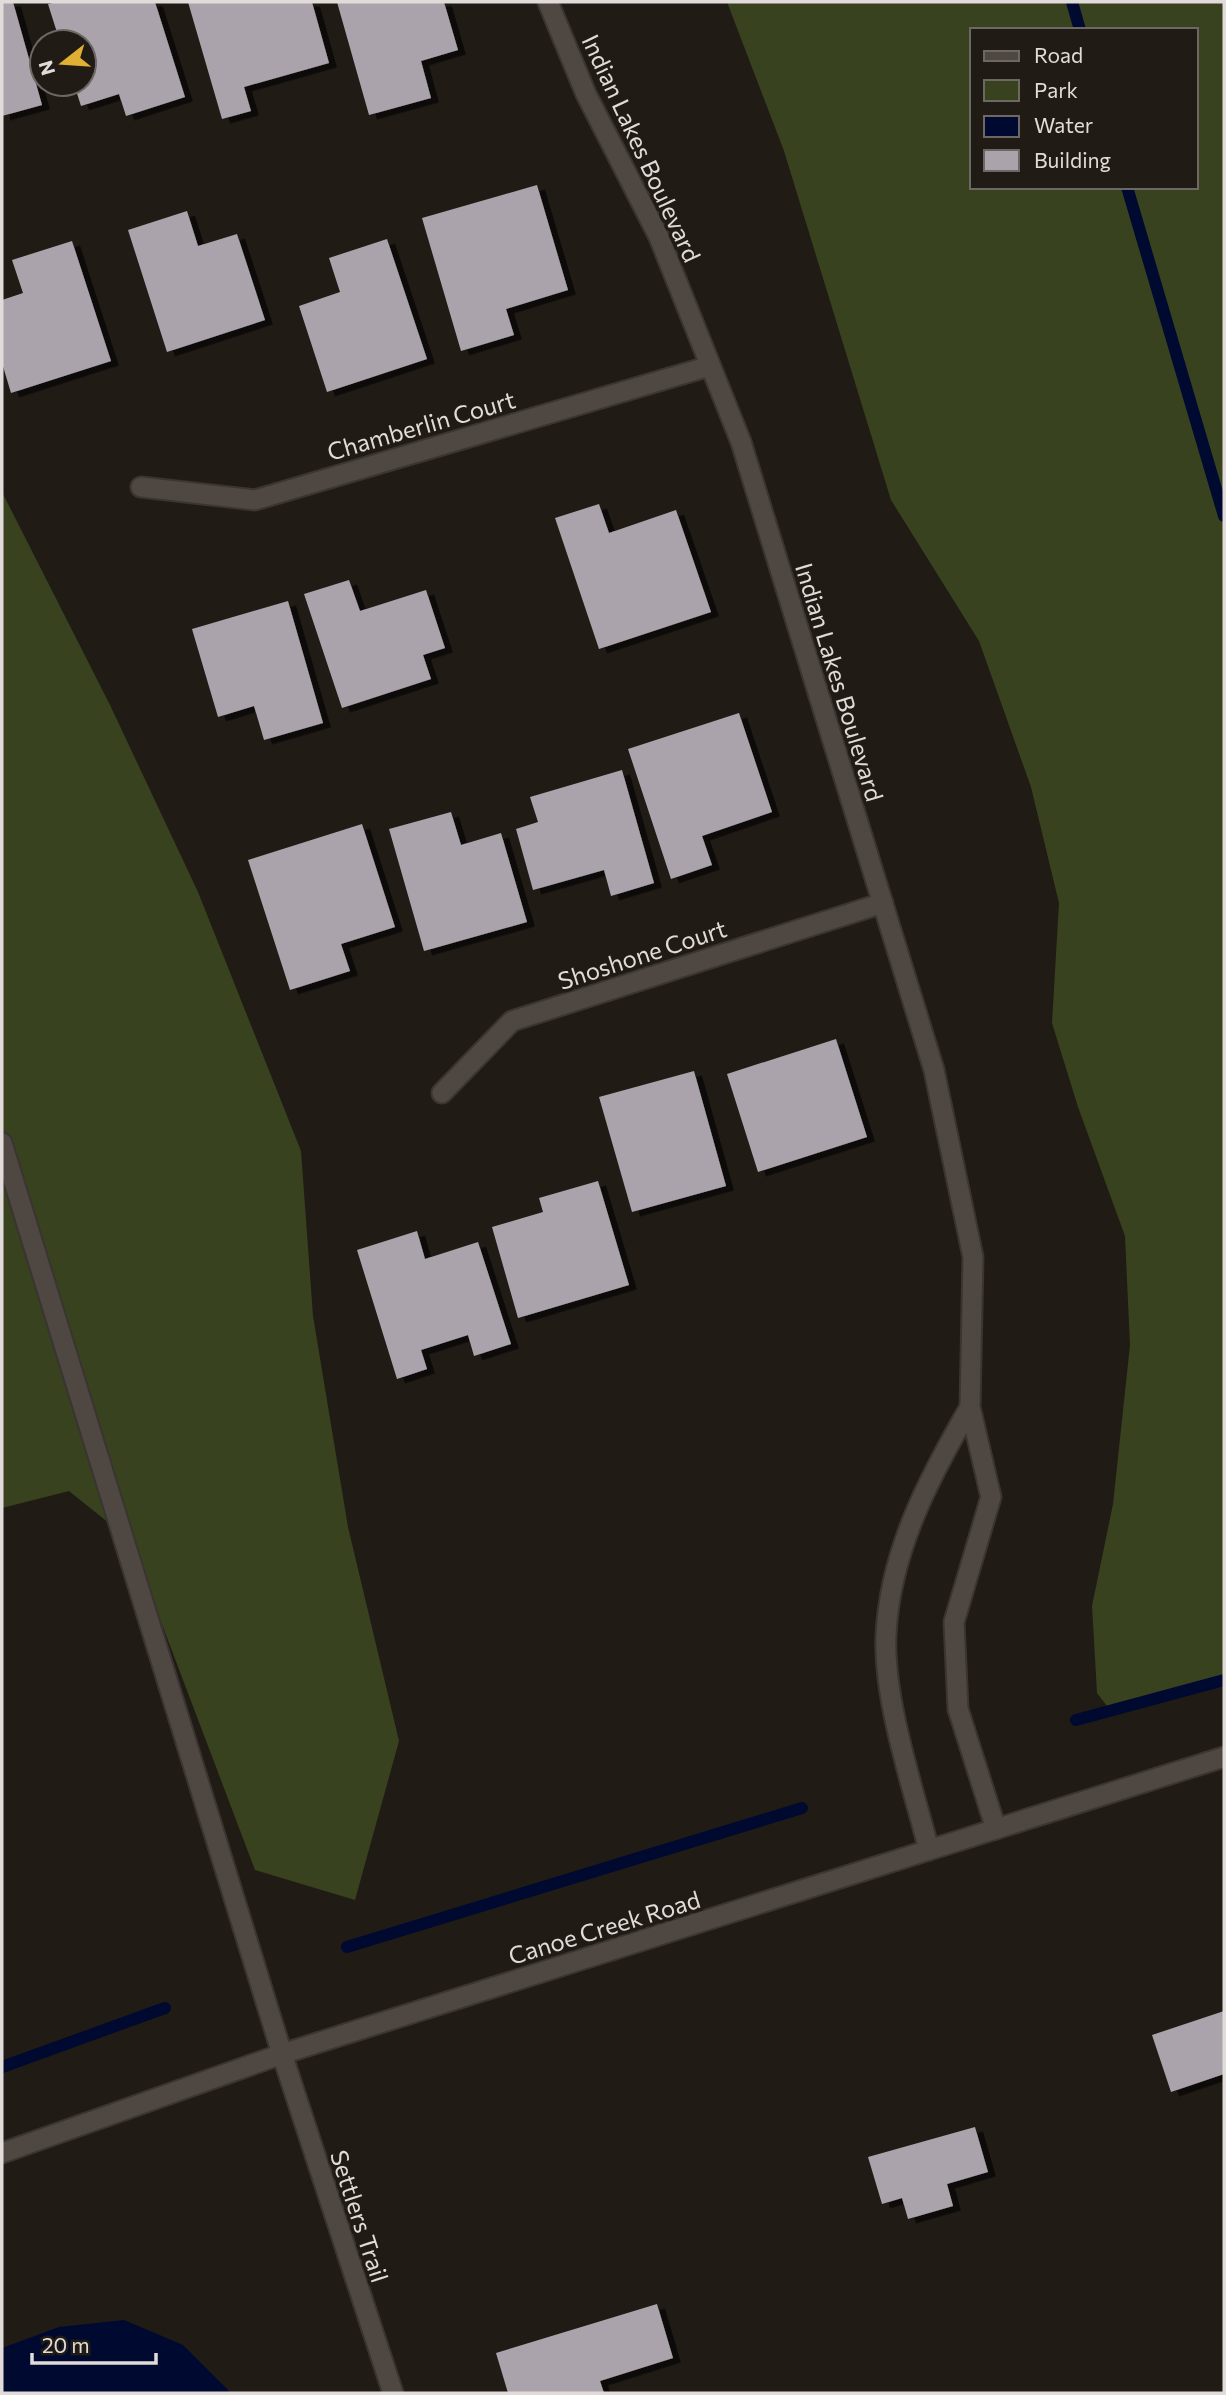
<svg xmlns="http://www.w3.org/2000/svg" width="1226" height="2395" font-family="Commissioner,sans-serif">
<defs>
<filter id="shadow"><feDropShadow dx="8" dy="4.5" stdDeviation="0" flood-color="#0009"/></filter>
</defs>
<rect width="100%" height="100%" fill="#211b16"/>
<path fill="#39421e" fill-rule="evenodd" d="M727 2H1224V1676L1110 1710 1097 1693 1092 1606 1113 1504 1130 1345 1125 1236 1078 1107 1052 1023 1059 903 1031 787 979 641 891 500 784 151ZM972 30H1196V187H972Z
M2 492 110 705 198 892 301 1151 313 1316 348 1527 399 1741 355 1900 255 1870 130 1540 69 1491 2 1508Z"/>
<path fill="#00092f" d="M124 2320 183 2345 231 2393H2V2348L59 2327Z"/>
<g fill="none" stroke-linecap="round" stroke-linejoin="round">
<path stroke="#00092f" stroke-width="12" d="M1072 2 1080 30
M1127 187 1224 516
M1076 1720 1224 1680
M347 1947 802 1808
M2 2067 165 2008"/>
</g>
<path fill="#aba3ab" filter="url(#shadow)" d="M2 2H13L42 105 2 116Z
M57 2H155L185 97 126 116 119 94 81 106 74 84H84V42H60L48 4Z
M188 2H312L329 63 244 87 251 111 222 119Z
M337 2H444L458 50 421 61 431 98 369 115Z
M537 185 568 290 506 309 514 335 461 351 422 218Z
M187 211 198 246 237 234 265 320 167 352 128 230Z
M387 239 427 359 327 392 299 306 340 292 329 258Z
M72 241 111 361 11 393 2 363V300L23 293 12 260Z
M599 504 609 533 676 510 711 612 599 649 555 518Z
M349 580 360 611 426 590 445 648 423 655 431 679 342 708 304 594Z
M288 601 323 723 264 740 254 706 218 717 192 629Z
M739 713 772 812 702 836 712 865 671 879 628 749Z
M622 770 654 883 611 896 604 870 533 890 516 829 538 822 530 797Z
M451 812 461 845 501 833 527 922 424 951 389 829Z
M362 824 395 927 341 944 350 971 290 990 248 860Z
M836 1039 867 1137 758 1172 727 1074Z
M694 1071 726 1186 632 1212 599 1097Z
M598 1181 629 1285 518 1318 492 1227 543 1212 539 1198Z
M417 1231 425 1259 478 1242 511 1344 474 1356 468 1335 421 1350 427 1369 397 1379 357 1250Z
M1224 2011V2074L1171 2092 1152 2035Z
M975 2127 988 2172 947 2184 953 2206 908 2219 902 2198 882 2204 868 2157Z
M657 2304 673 2358 600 2381 604 2393H508L496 2353Z"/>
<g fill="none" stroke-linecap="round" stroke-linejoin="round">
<defs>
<path id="service" d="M2 1143 282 2054"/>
<path id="minor" d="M548 2 586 94 659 237 741 442 934 1070 973 1257 970 1407 991 1497 954 1622 958 1709 996 1829
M141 487 255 500 710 366
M442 1093 512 1021 883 903
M929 1850C913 1788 883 1699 886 1635 890 1551 929 1478 970 1407
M282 2054 393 2393"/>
<path id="secondary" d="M2 2153 282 2054 1224 1757"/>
</defs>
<use href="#service" stroke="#3a3532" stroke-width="23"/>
<use href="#minor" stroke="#3a3532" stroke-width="23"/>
<use href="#secondary" stroke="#3a3532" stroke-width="23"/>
<use href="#service" stroke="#4f4742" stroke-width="19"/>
<use href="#minor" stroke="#4f4742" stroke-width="19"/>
<use href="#secondary" stroke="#4f4742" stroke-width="19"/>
</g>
<g text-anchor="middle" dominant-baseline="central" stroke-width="7" stroke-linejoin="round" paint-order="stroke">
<g font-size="24" fill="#e1dcd9" stroke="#211b16">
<text transform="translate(642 148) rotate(65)">Indian Lakes Boulevard</text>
<text transform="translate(421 425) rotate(-16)">Chamberlin Court</text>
<text transform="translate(840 682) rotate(73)">Indian Lakes Boulevard</text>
<text transform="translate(642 954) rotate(-18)">Shoshone Court</text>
<text transform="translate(604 1927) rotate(-17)">Canoe Creek Road</text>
<text transform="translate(360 2216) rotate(72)">Settlers Trail</text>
</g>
</g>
<rect width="1226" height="2395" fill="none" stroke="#e1dcd9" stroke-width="7"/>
<rect x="970" y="28" width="228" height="161" fill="#211b16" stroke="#6e6864" stroke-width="2"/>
<rect x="984" y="51" width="35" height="10" fill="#4f4742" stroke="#6e6864" stroke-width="2"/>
<text x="1034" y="63" font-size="21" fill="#e1dcd9">Road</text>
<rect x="984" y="80" width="35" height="21" fill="#39421e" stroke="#6e6864" stroke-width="2"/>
<text x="1034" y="98" font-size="21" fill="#e1dcd9">Park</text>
<rect x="984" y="116" width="35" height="21" fill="#00092f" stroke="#6e6864" stroke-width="2"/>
<text x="1034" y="133" font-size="21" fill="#e1dcd9">Water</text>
<rect x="984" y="150" width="35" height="21" fill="#aba3ab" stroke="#6e6864" stroke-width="2"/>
<text x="1034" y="168" font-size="21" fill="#e1dcd9">Building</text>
<g transform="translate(63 63) rotate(253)"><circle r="33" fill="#211b16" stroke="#6e6864" stroke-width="2"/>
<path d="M0-5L12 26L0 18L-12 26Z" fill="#e0b034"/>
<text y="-10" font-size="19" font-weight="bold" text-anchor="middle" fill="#e1dcd9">N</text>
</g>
<path d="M32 2353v10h124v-10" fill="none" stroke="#e1dcd9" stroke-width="3.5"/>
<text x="42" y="2353" font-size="21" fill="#e1dcd9" stroke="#211b16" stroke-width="5" paint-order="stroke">20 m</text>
</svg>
